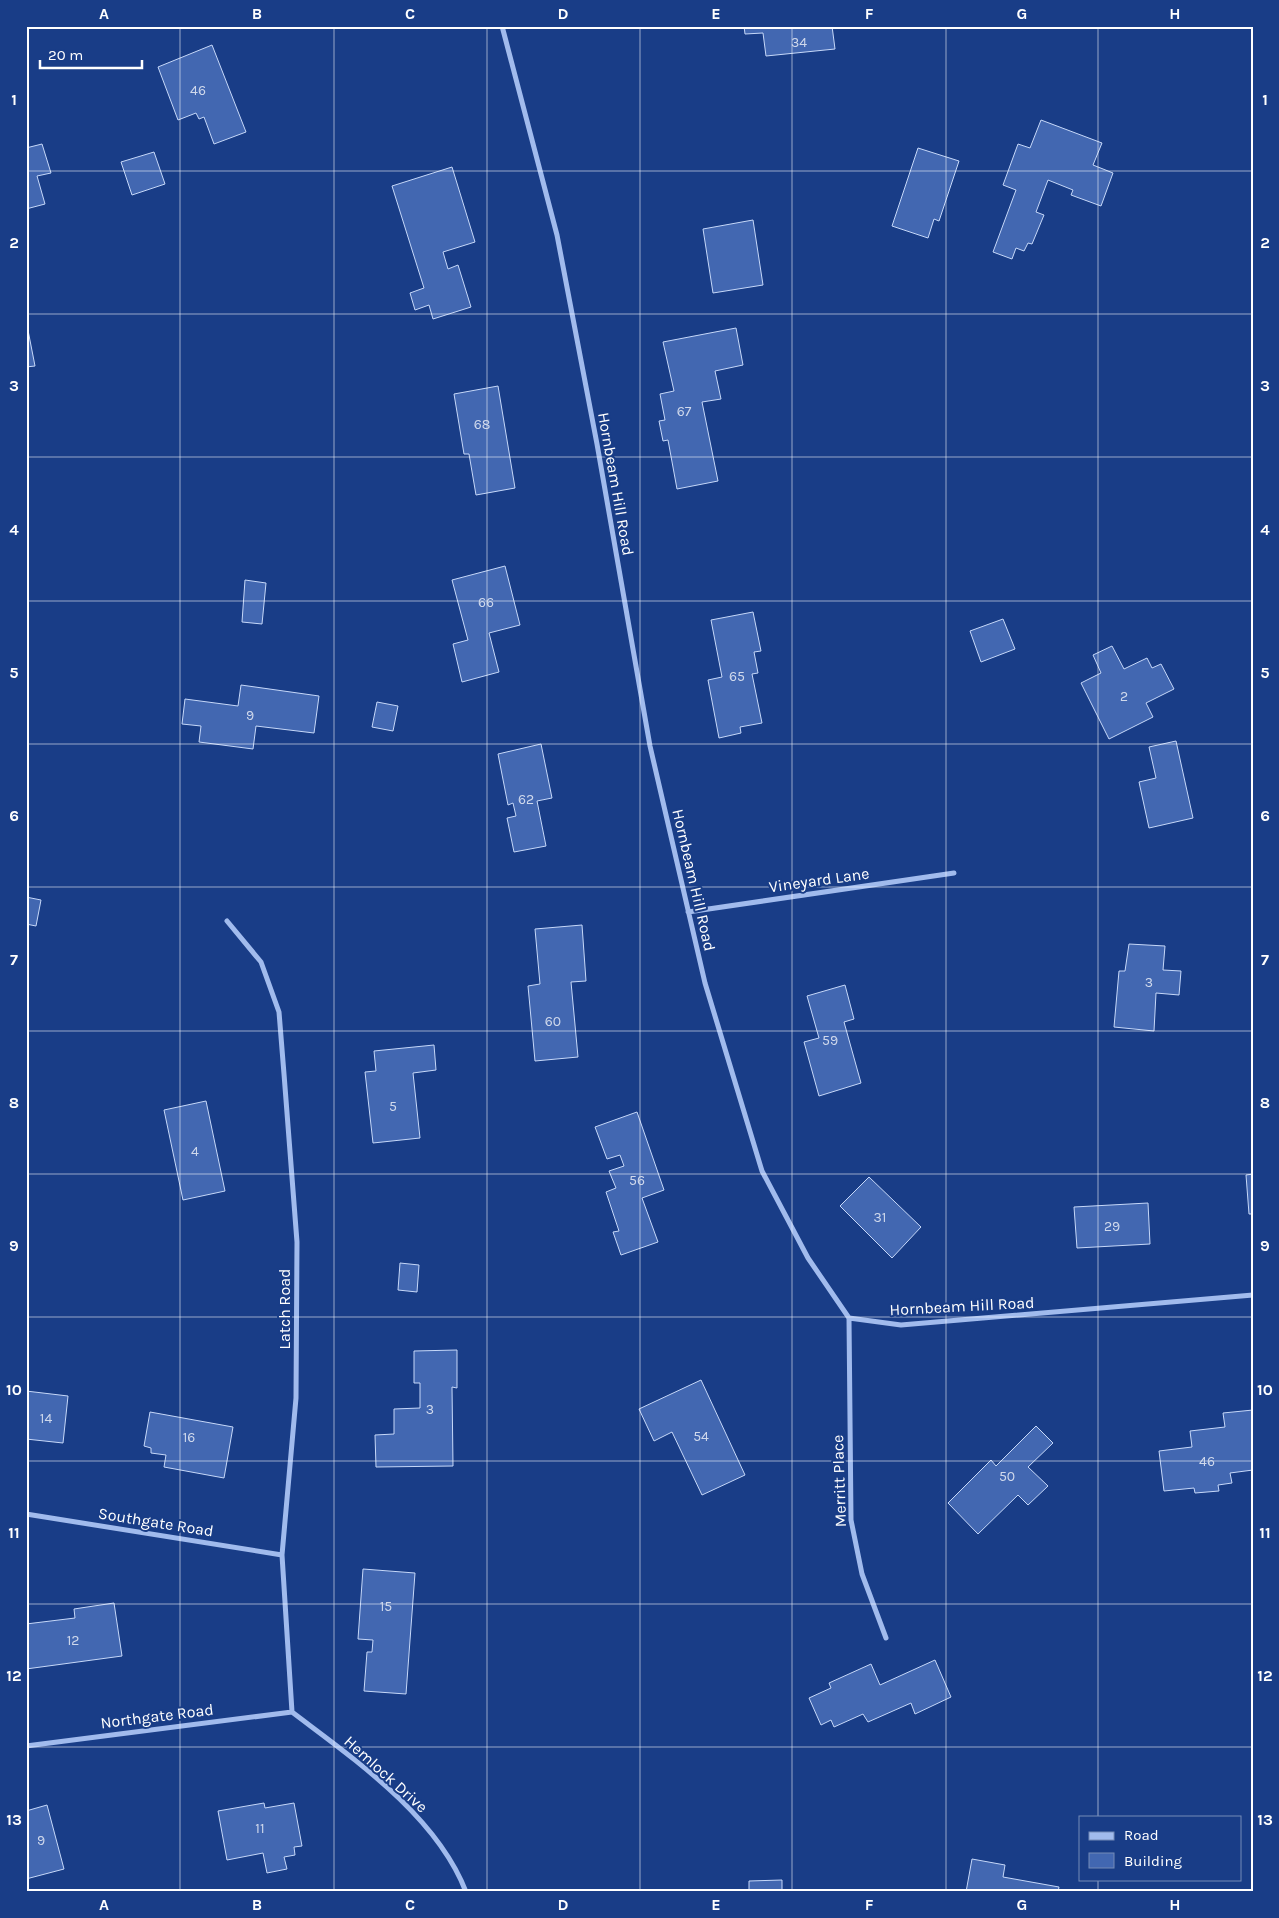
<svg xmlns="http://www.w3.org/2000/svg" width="1279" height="1918" font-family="Karla,sans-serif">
<rect width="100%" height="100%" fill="#193d87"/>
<path fill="#4267b1" stroke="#c6d8f9" d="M744 26H832L835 49 766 56 763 33 745 34Z
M212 45 246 132 214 144 204 117 199 119 196 113 178 120 158 67Z
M1041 120 1102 143 1093 165 1113 173 1101 206 1071 195 1073 190 1048 180 1036 212 1044 215 1032 244 1028 243 1024 251 1016 248 1012 259 993 252 1016 190 1003 185 1018 144 1030 148Z
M42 144 51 173 37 176 45 204 26 209V148Z
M918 148 959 161 939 221 934 219 928 238 892 226Z
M154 152 165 184 132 195 121 162Z
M452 167 475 242 443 252 448 269 458 265 471 307 433 319 429 305 415 310 410 293 424 288 392 186Z
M753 220 763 285 713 293 703 229Z
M26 320 35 366 26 367Z
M736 328 743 365 715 371 721 399 702 402 718 481 677 489 668 440 663 441 659 421 665 420 660 394 674 391 663 342Z
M498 386 515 488 476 495 469 454H464L454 394Z
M505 566 520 625 489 633 499 672 462 682 453 644 468 640 452 580Z
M245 580 266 583 262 624 242 622Z
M753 612 761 651 754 652 758 673 752 674 762 723 740 727 741 733 719 738 708 680 722 677 711 620Z
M1003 619 1015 649 981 662 970 631Z
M1112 646 1124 669 1147 658 1152 668 1161 664 1174 689 1146 703 1153 717 1109 739 1081 683 1101 673 1093 655Z
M241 685 319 696 314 733 256 726 253 749 199 742 201 726 182 724 185 699 238 706Z
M377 702 398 706 393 731 372 727Z
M1176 741 1193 818 1149 828 1139 782 1156 778 1149 747Z
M541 744 552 798 537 801 546 846 514 852 507 818 516 816 513 803 508 805 498 754Z
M26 897 41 900 36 926 26 924Z
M582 925 586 981 571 982 578 1057 535 1061 528 986 540 984 535 929Z
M1129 944 1165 946 1163 970 1181 971 1179 995 1156 993 1154 1031 1114 1027 1119 971H1125Z
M845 985 854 1019 844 1022 861 1083 819 1096 804 1042 819 1038 807 996Z
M434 1045 436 1070 413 1073 420 1138 373 1143 365 1072 376 1071 374 1051Z
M206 1101 225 1191 183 1200 164 1110Z
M637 1112 664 1190 642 1198 658 1242 621 1255 613 1232 619 1231 606 1192 616 1188 609 1171 624 1166 620 1155 607 1159 595 1127Z
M1253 1174V1214H1249L1246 1175Z
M869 1177 921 1227 892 1258 840 1206Z
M1148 1203 1150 1244 1077 1248 1074 1207Z
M400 1263 419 1265 417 1292 398 1290Z
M457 1350V1388L452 1387 453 1466 376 1467 375 1435 394 1434V1409L420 1408V1383H414V1351Z
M701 1380 745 1475 702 1495 672 1432 654 1441 639 1409Z
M26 1391 68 1396 63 1443 26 1439Z
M1253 1410V1470L1230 1473 1232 1483 1218 1485 1219 1491 1195 1493 1194 1488 1164 1491 1159 1451 1192 1447 1190 1431 1225 1427 1223 1413Z
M150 1412 233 1427 224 1478 164 1467 166 1455 151 1453V1448L144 1446Z
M1036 1426 1053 1443 1028 1467 1048 1486 1028 1505 1018 1495 978 1534 948 1503 991 1460 996 1466Z
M363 1569 415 1573 406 1694 364 1691 367 1652H372L373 1640 358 1639Z
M114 1603 122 1656 26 1669V1624L75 1618 74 1609Z
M935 1660 951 1697 915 1714 911 1703 868 1722 863 1714 834 1727 831 1720 821 1725 809 1698 831 1688 829 1683 871 1664 880 1685Z
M264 1803 265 1808 294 1803 302 1846 294 1847 295 1855 284 1857 287 1869 267 1873 263 1853 227 1860 218 1811Z
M47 1805 64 1869 26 1879V1811Z
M972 1859 1005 1865 1003 1877 1059 1887 1058 1892H966Z
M782 1880V1892H749V1881Z"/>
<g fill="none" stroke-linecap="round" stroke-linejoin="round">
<path stroke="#a1bbed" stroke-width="5" d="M502 26 557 235 597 444 650 746 705 983 762 1171 808 1258 849 1318 901 1325 1253 1295
M688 912 954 873
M227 921 261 962 279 1012 284 1074 297 1242 296 1398 282 1555 292 1712
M849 1318 851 1520 862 1574 886 1638
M26 1514 282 1555
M292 1712C354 1759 437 1816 466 1892
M26 1746 292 1712"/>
</g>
<path fill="none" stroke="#fff" stroke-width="1" stroke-opacity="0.55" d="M180 26V1892M334 26V1892M487 26V1892M640 26V1892M792 26V1892M946 26V1892M1098 26V1817M26 171H1253M26 314H1253M26 457H1253M26 601H1253M26 744H1253M26 887H1253M26 1031H1253M26 1174H1253M26 1317H1253M26 1461H1253M26 1604H1253M26 1747H1253M1098 1879V1892"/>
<g text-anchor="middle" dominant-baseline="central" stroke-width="4" stroke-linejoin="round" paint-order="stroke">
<g font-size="14" fill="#d0d9ec">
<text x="799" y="42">34</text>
<text x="198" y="90">46</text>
<text x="684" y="411">67</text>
<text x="482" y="424">68</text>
<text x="486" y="602">66</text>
<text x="737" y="676">65</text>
<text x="1124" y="696">2</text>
<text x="250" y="715">9</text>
<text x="526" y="799">62</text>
<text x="1149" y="982">3</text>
<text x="553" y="1021">60</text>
<text x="830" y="1040">59</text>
<text x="393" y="1106">5</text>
<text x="195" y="1151">4</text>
<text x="637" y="1180">56</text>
<text x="880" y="1217">31</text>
<text x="1112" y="1226">29</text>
<text x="430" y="1409">3</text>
<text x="46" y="1418">14</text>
<text x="701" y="1436">54</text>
<text x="189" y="1437">16</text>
<text x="1207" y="1461">46</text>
<text x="1007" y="1476">50</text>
<text x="386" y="1606">15</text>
<text x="73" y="1640">12</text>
<text x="260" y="1828">11</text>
<text x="41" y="1840">9</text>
</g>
<g font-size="16" fill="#fff" stroke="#193d87">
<text transform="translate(616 484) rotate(80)">Hornbeam Hill Road</text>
<text transform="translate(694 880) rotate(77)">Hornbeam Hill Road</text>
<text transform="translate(819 880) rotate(-8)">Vineyard Lane</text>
<text transform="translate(962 1306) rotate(-3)">Hornbeam Hill Road</text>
<text transform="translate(284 1309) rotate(-90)">Latch Road</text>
<text transform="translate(839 1481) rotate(-92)">Merritt Place</text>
<text transform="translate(156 1522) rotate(9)">Southgate Road</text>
<text transform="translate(157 1716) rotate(-7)">Northgate Road</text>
<text transform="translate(386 1774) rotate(42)">Hemlock Drive</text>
</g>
</g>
<rect width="1279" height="1918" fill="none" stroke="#193d87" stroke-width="55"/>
<rect x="1079" y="1816" width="162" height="65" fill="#193d87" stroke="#758bb7"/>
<rect x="1089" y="1832" width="25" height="8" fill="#a1bbed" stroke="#758bb7"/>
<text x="1124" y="1840" font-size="15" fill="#ffffff">Road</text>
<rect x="1089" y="1853" width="25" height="15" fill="#4267b1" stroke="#758bb7"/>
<text x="1124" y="1866" font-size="15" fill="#ffffff">Building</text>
<path d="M40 60v8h102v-8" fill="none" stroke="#ffffff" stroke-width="2.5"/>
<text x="48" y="60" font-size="15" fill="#ffffff" stroke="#193d87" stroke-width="4" paint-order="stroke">20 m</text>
<rect x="28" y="28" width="1224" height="1862" fill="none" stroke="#fff" stroke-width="2"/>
<g font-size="16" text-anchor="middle" font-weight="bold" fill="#fff">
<text x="104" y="19">A</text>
<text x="257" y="19">B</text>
<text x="410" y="19">C</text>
<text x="563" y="19">D</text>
<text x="716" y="19">E</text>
<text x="869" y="19">F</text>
<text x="1022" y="19">G</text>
<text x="1175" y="19">H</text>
<text x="14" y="105">1</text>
<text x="1265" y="105">1</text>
<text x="14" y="248">2</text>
<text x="1265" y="248">2</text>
<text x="14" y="391">3</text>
<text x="1265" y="391">3</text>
<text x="14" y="535">4</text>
<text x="1265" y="535">4</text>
<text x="14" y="678">5</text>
<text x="1265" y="678">5</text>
<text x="14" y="821">6</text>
<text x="1265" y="821">6</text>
<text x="14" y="965">7</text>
<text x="1265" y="965">7</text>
<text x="14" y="1108">8</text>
<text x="1265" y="1108">8</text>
<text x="14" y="1251">9</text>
<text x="1265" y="1251">9</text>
<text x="14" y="1395">10</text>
<text x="1265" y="1395">10</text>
<text x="14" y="1538">11</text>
<text x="1265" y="1538">11</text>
<text x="14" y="1681">12</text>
<text x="1265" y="1681">12</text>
<text x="14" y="1825">13</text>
<text x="1265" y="1825">13</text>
<text x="104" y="1910">A</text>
<text x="257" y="1910">B</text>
<text x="410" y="1910">C</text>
<text x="563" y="1910">D</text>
<text x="716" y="1910">E</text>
<text x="869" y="1910">F</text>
<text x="1022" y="1910">G</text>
<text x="1175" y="1910">H</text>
</g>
</svg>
